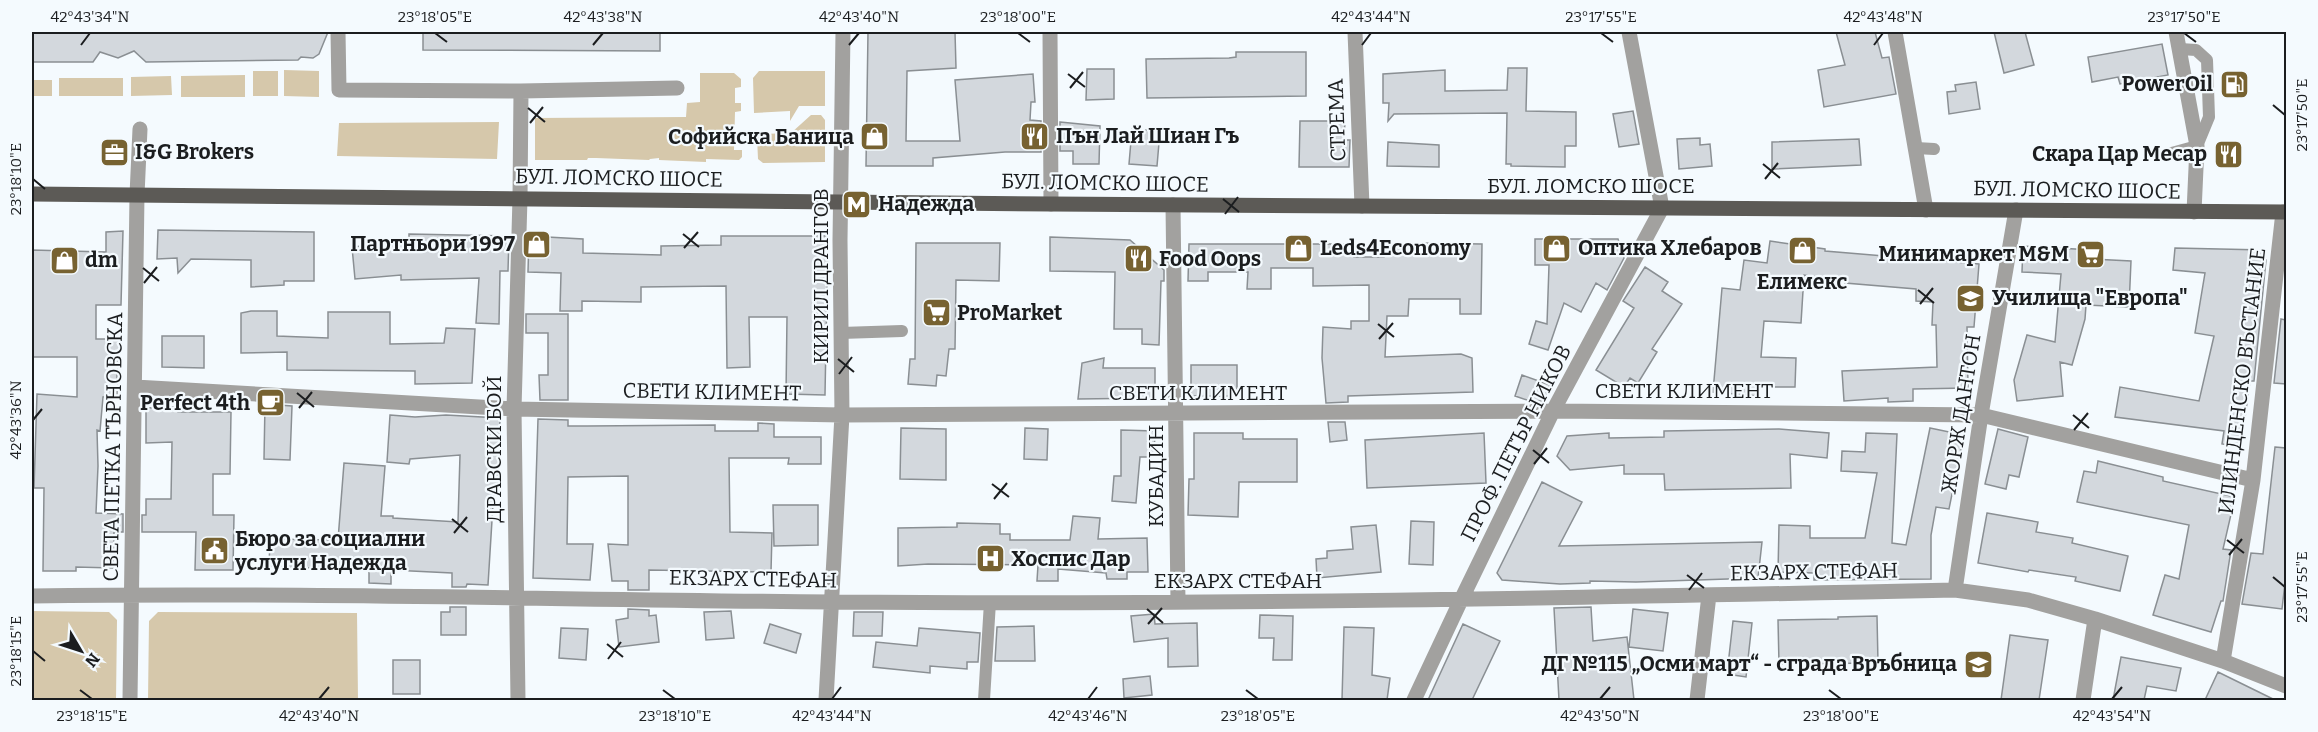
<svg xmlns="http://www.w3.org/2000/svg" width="2318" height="732" font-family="Bitter,serif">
<rect width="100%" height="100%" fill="#f4fafe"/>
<path fill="#d6c8ab" d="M284 70 319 71V97L284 96Z
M253 71H278V96H253Z
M759 71H825V106H799L790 121V111L754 113 753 78Z
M700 73H734L741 79V87L735 88V103H741V111L735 112 734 150H742V157L739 160 706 159V162L659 160V158L650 159 649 160 596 158H588L587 160H535V118L686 117 687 103 700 102Z
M245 75V97H181V76Z
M171 76 172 95 131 96V77Z
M59 78H123V96H59Z
M32 80H52V96H32Z
M811 115H821L825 120V162L763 163 758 159 757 137 759 134 791 133Z
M499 122 497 159 337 156 339 123Z
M32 611 109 612 117 620 116 700H32Z
M158 612 357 613 358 700H148L149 621Z"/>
<path fill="#d3d8dd" stroke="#8a8f93" stroke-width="1.5" d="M32 32H328L319 54 313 58 301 57 298 60 146 62 134 51 118 58 100 52 93 62H32Z
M423 32H660V51L423 50Z
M868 32H955L956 68 907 71 906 141H960L955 80 1033 74 1035 102H1031L1030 120 1041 121V152H1005L933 158V166H866Z
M1836 32H1875L1882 58 1889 57 1896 94 1824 107 1818 70 1845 65Z
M1994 32H2025L2034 65 2004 73Z
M2162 44 2168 75 2120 84 2118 77 2092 82 2088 57Z
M1236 52H1306V96L1147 98 1146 59 1229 58 1236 57Z
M1508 68H1527L1526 111 1576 112V146H1565V167L1511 166V164H1506L1507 113 1394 114 1388 121 1389 103H1383V74L1445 70V91L1507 90Z
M1087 69H1114V99L1086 100Z
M1976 82 1980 109 1949 114 1947 92 1956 91 1955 85Z
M1633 111 1639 144 1619 147 1613 114Z
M1300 121H1345L1344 140H1350L1349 167H1299Z
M1060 122 1100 126 1099 164H1073V151H1060Z
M1132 129 1160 131 1157 166 1129 164Z
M1700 138V145L1710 144 1712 166 1679 169 1677 139Z
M1859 139 1861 165 1772 169V142Z
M1388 142 1439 145V167L1387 166Z
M158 230 314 232V281H284V285L251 287V260L191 259 178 273 177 258 157 259Z
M123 231 121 305H96V339H119V362H117V396L103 397 100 431 97 430 98 466 96 513 123 514V532H114L113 568 76 567V571H43L44 488H34L37 394 77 397V357H32V250L106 252V232Z
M409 234 509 236 508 271H500L499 324 476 323 479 278 401 280V275L355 279 352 247 409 242Z
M529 236 583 239V253L661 255V246L721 245V236H828L825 395 786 394 787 317H749L750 367 727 368 726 286 641 287V302L582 301V311H560L561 273 528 272Z
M1050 237 1130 240 1164 270V281H1161L1159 345 1142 344V329H1114L1115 272 1050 271Z
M1535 239H1618L1624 258 1607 290 1596 283 1581 312 1564 303 1548 350 1529 344 1536 321 1547 324 1549 265H1535Z
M1770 241 1825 249V251L1979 264 1974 327H1967L1968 388 1913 389V401L1888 402V398L1844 401 1842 371 1937 367 1936 325H1932L1933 302 1916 301V289L1845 283V281L1804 275 1801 323 1764 321 1761 357 1796 358 1795 387H1758L1757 396 1713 392 1722 288 1740 290 1744 260 1767 263Z
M916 243H1000L999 281 956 280 955 349H949L946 376 937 375 936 386 908 384 910 359H915Z
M1416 243 1482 244 1481 314H1460V299H1409L1408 316H1387L1385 357 1461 354 1472 358 1473 392 1348 396V402L1326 403 1322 358 1323 327 1351 329V321H1369V285L1313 286V268H1271V289H1247L1248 272H1208V281H1188L1189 244H1345L1354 245V257H1384L1385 245 1416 246Z
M2023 246 2092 250V259L2131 261 2129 307 2086 305 2085 319 2072 365 2060 362 2063 396 2017 401 2014 380 2027 335 2055 342 2061 274 2022 272Z
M2175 248 2264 250V260H2266L2254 381H2250L2241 447 2222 444 2224 431 2115 417 2120 387 2199 401 2214 336 2195 333 2205 273 2173 270Z
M1645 267 1668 282 1662 291 1682 304 1652 349 1657 352 1638 383 1630 378 1624 387 1596 370 1634 308 1623 301Z
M251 311H277V336L328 338V312H390V344L444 343 446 328 475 329 472 383 415 384V371L287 370V352L241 353V313Z
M526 314H568V400H540L539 375H548V333H526Z
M2281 319 2286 320V384L2274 383Z
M162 336H204V368L162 367Z
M1104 358 1103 368H1155V398L1078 399 1082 363Z
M1191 365H1237V396H1191Z
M1522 375 1550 385 1544 401H1530L1515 396Z
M265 404 292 406 290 460 264 459Z
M178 407V412H231L230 474H213V515H234L233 570H195L196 532H142V515H146V499H171L172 442 146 443V408Z
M390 415 415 417 446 415 500 418 498 488H494L488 585 467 584 466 587H452V573L391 570V584L369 583V570L362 569 269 567 270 539 338 540 344 463 385 466 381 516H393V518L458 522 460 455 410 459 409 464 387 462Z
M538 419 568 420V426H587L715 425V431H758V423L774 424V437H821V464H788L789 458H729L730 532 772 533 771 572 649 570V590H628V581H612L608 544 628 545V476L568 477 567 544H593L590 580 533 578Z
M1328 422H1345L1347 440 1330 442Z
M901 428 946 429V480L900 479Z
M1025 428 1048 429 1047 460 1024 459Z
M1930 428 1964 435 1949 509 1936 507 1931 535V579L1814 580V573L1778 572 1779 525 1810 526V538H1865L1877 473 1841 471 1842 451 1865 452 1866 433 1897 434 1892 543 1906 545Z
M1779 429 1829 433 1827 458 1790 454 1791 488 1665 490 1664 474H1624V465L1570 470 1557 456 1567 436 1609 433V438L1664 437V431Z
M1998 429 2028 437 2019 477 2009 475 2006 489 1985 484Z
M1121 430 1155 431 1154 457H1140L1136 503 1112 501 1114 476H1121Z
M1194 433H1243V439H1297V482H1239L1238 517 1188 515 1189 479H1194Z
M1484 433 1486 483 1367 488 1365 440Z
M2275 447 2286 448V574L2282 609 2242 604 2251 553 2263 554Z
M2098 461 2163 477V481L2235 497 2223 549 2231 550 2223 601H2221L2211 632 2153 615 2165 575 2179 579 2189 525 2077 502 2084 471 2096 473Z
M1542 482 1582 502 1559 546 1762 542 1758 578 1636 582 1590 581V583L1560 584 1502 580 1497 573Z
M773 505H818V545L774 546Z
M1987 513 2038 522 2036 532 2073 538 2072 543 2128 556 2120 591 2075 581 2076 577 2029 570 2028 572 1978 563Z
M1073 516 1100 518 1098 539 1147 538 1148 572H1127V579H1107L1106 573 1058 569V581H1037L1038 565 928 564 898 566V528L957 527V523L1000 524V534H1010V540H1070Z
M1411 521 1434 522 1433 565 1409 564Z
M1376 525 1381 572 1317 578 1316 559 1327 558V551L1353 549 1351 527Z
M450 607H466V635H441V612H450Z
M1591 607 1593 641 1627 637 1634 700H1559L1554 608Z
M628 609 649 610V616L656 615 659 642 619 647 616 620 628 618Z
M1633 609 1668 613 1663 651 1629 647Z
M731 611 734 638 706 640 704 612Z
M854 612H883L882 636H853Z
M1154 614 1155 624 1197 623 1198 666 1168 667V638L1134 642 1131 616Z
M1260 615 1293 616 1292 660H1273L1274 638H1259Z
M1877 616 1878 663 1779 664 1778 620 1838 619V617Z
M1733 621 1752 623 1746 677 1727 674Z
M770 624 801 634 796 653 764 643Z
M1463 624 1500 641 1472 700H1428Z
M1034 626 1035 661H995L997 627Z
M1344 627 1374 628 1372 675 1390 678 1387 700H1342Z
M561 628 588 629 586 660 559 658Z
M919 628 980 633 978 662H967V669L930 666V673L873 667 876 642 917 646Z
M2010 635 2048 640 2039 700H2001Z
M2121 657 2181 668 2176 691 2147 686 2144 700H2113Z
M393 660H420V694H393Z
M2218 672 2275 700H2205Z
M1150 676 1152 695 1124 698 1123 679Z"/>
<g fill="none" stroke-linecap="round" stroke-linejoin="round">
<path stroke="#a2a19f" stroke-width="12" d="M1916 148 1934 149
M2168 154 2197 146 2209 117 2207 60 2196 50 2180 49
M841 333 902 331
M984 700 990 602"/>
<path stroke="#a2a19f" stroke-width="15" d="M338 32 339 90 521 91 677 88
M1050 32 1051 204
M1355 32 1362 206
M1895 32 1926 210
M2176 32 2197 146 2194 212
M1173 205 1178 602
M135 387 514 409 842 415 1553 411 1981 415 2253 480
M1955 590 1981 415 2016 210
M32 596C299 592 566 600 834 602 1208 605 1582 598 1955 590L2028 600 2095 619 2223 661 2286 686
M2223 661 2253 480 2283 212
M130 700 137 195 140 129
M518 700 514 409 520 198 521 91
M826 700 842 415 840 240 843 32
M1414 700 1461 600 1553 411 1662 208 1629 32
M1697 700 1709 595
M2083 700 2095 619"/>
<path stroke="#5c5a56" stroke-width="15" d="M32 194 1051 204 2286 212"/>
</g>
<path fill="none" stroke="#1b1d1f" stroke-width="2" d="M435 33 447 42M1018 33 1030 42M1601 33 1613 42M2184 33 2196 42M81 45 90 33M593 45 603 33M849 45 859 33M1362 45 1371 33M1874 45 1883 33M1068 74 1085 87M1070 88 1083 72M2273 105 2285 115M528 108 545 122M530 123 543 107M1763 164 1780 178M33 179 45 189M1765 179 1778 163M1223 199 1239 212M1225 214 1238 197M683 234 699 247M684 248 698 232M143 268 159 281M144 283 157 267M1918 290 1934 303M1920 304 1933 288M1378 324 1394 337M1379 339 1393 323M838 359 854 372M839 374 852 357M297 393 314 407M299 408 312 392M2073 415 2089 428M33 420 42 409M2074 430 2088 413M1533 450 1549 463M1534 464 1547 448M992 484 1009 497M994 499 1007 483M452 519 468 532M454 533 467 517M2227 540 2244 553M2229 555 2242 539M1687 575 1704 588M2273 577 2285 587M1689 590 1702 573M1147 609 1163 623M1148 624 1162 608M607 644 623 657M33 651 45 661M608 659 621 642M80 690 92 699M663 690 675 699M1246 690 1258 699M1829 690 1841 699M319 699 329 687M832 699 841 687M1088 699 1097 687M1600 699 1610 687M2112 699 2122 687"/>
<defs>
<symbol id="fuel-square" viewBox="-11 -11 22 22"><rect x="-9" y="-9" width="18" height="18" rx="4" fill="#776231" stroke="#f4fafe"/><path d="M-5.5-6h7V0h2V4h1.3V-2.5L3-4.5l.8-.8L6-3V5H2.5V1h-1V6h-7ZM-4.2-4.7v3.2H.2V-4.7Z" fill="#fff"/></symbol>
<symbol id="restaurant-square" viewBox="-11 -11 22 22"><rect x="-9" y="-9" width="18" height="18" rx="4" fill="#776231" stroke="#f4fafe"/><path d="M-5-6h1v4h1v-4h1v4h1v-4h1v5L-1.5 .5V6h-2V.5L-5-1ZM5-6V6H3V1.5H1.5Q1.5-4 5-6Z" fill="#fff"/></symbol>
<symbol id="shop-square" viewBox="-11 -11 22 22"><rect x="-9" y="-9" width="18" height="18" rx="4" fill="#776231" stroke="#f4fafe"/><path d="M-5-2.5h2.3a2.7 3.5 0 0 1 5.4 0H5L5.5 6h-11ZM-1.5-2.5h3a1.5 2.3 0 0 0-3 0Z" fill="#fff"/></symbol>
<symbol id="office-square" viewBox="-11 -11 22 22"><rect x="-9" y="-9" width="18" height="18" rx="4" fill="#776231" stroke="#f4fafe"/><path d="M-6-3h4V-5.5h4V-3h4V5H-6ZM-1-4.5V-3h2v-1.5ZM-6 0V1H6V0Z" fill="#fff"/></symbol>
<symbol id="metro-square" viewBox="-11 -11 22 22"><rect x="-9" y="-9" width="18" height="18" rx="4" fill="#776231" stroke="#f4fafe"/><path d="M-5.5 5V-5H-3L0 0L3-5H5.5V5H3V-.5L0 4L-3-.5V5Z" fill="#fff"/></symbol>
<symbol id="supermarket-square" viewBox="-11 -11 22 22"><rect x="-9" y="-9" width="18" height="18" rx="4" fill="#776231" stroke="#f4fafe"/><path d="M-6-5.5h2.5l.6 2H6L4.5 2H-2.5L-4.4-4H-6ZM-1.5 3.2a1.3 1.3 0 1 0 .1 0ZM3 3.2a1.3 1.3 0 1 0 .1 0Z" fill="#fff"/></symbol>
<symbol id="school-square" viewBox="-11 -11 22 22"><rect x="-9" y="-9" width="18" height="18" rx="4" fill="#776231" stroke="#f4fafe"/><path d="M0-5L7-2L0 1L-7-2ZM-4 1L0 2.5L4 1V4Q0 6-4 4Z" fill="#fff"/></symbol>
<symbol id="cafe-square" viewBox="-11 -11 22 22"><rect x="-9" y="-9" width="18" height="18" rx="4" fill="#776231" stroke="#f4fafe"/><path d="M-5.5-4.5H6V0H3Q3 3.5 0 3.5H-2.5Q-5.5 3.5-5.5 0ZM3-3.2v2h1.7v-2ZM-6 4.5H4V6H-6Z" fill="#fff"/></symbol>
<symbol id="civic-square" viewBox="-11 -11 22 22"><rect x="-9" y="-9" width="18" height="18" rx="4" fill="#776231" stroke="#f4fafe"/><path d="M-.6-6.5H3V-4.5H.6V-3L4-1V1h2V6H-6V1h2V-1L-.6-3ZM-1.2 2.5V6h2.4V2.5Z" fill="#fff"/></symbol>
<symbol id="hospital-square" viewBox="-11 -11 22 22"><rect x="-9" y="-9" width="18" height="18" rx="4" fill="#776231" stroke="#f4fafe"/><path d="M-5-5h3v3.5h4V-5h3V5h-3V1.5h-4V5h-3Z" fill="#fff"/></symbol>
</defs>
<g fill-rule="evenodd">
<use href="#fuel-square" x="2218" y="68" width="33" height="33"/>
<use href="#restaurant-square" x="1018" y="120" width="33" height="33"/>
<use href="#shop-square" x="858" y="120" width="33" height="33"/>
<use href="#office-square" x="98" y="136" width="33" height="33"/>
<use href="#restaurant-square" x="2212" y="138" width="33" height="33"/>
<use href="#metro-square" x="840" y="188" width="33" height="33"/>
<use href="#shop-square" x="520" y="228" width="33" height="33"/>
<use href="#shop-square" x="1282" y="232" width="33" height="33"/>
<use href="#shop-square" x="1540" y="232" width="33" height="33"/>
<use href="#shop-square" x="1786" y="234" width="33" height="33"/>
<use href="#supermarket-square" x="2074" y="238" width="33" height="33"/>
<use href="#restaurant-square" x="1122" y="242" width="33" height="33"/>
<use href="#shop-square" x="48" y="244" width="33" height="33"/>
<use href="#school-square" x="1954" y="282" width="33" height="33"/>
<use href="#supermarket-square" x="920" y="296" width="33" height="33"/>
<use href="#cafe-square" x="254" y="386" width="33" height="33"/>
<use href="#civic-square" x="198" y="534" width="33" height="33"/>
<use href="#hospital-square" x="974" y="542" width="33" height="33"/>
<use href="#school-square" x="1962" y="648" width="33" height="33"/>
</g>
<g text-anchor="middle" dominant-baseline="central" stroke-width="4.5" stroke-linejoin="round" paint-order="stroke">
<g font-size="21" font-weight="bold" fill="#1b1d1f" stroke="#f4fafe" text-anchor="start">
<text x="2213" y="84" text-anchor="end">PowerOil</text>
<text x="1056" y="136">Пън Лай Шиан Гъ</text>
<text x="854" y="137" text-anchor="end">Софийска Баница</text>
<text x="135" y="152">I&amp;G Brokers</text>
<text x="2207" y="154" text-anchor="end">Скара Цар Месар</text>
<text x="878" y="204">Надежда</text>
<text x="515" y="244" text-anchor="end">Партньори 1997</text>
<text x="1320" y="248">Leds4Economy</text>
<text x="1578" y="248">Оптика Хлебаров</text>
<text x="2069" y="254" text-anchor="end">Минимаркет М&amp;М</text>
<text x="1159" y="259">Food Oops</text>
<text x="85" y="260">dm</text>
<text x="1802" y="282" text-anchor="middle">Елимекс</text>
<text x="1992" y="298">Училища "Европа"</text>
<text x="957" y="313">ProMarket</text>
<text x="250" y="403" text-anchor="end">Perfect 4th</text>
<text x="235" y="539">Бюро за социални<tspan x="235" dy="24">услуги Надежда</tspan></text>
<text x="1011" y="559">Хоспис Дар</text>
<text x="1957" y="664" text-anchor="end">ДГ №115 „Осми март“ - сграда Връбница</text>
</g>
<g font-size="21" fill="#1b1d1f" stroke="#f4fafe">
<text transform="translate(1337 120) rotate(-92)">СТРЕМА</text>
<text transform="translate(619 178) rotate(1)">БУЛ. ЛОМСКО ШОСЕ</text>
<text transform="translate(1105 183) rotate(1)">БУЛ. ЛОМСКО ШОСЕ</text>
<text x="1591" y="186">БУЛ. ЛОМСКО ШОСЕ</text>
<text transform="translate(2077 190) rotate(1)">БУЛ. ЛОМСКО ШОСЕ</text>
<text transform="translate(821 276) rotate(-90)">КИРИЛ ДРАНГОВ</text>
<text transform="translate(2242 381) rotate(-83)">ИЛИНДЕНСКО ВЪСТАНИЕ</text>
<text x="1684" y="391">СВЕТИ КЛИМЕНТ</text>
<text transform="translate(712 392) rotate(1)">СВЕТИ КЛИМЕНТ</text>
<text x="1198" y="393">СВЕТИ КЛИМЕНТ</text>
<text transform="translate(1961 414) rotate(-81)">ЖОРЖ ДАНТОН</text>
<text transform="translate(1516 443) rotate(-63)">ПРОФ. ПЕТЪР НИКОВ</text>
<text transform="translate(113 447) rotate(-89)">СВЕТА ПЕТКА ТЪРНОВСКА</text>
<text transform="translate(494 449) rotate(-90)">ДРАВСКИ БОЙ</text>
<text transform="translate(1156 476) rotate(-90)">КУБАДИН</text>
<text transform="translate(1814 572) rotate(-1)">ЕКЗАРХ СТЕФАН</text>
<text transform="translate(753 579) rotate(1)">ЕКЗАРХ СТЕФАН</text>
<text x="1238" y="581">ЕКЗАРХ СТЕФАН</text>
</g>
</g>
<rect width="2318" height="732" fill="none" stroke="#f4fafe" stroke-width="66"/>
<g transform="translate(81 651) rotate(129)" stroke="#f4fafe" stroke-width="4.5" paint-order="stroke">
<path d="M0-4.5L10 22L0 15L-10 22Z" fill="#1b1d1f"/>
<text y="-9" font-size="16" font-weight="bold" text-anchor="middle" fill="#1b1d1f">N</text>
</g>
<rect x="33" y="33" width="2252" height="666" fill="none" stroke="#1b1d1f" stroke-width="2"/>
<g font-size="15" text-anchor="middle" fill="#1b1d1f">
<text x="90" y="22">42°43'34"N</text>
<text x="435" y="22">23°18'05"E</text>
<text x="603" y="22">42°43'38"N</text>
<text x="859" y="22">42°43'40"N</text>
<text x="1018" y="22">23°18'00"E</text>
<text x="1371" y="22">42°43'44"N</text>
<text x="1601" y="22">23°17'55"E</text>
<text x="1883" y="22">42°43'48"N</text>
<text x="2184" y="22">23°17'50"E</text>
<text transform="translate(2302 115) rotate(-90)" y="5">23°17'50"E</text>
<text transform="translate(16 179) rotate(-90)" y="5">23°18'10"E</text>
<text transform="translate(16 420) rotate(-90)" y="5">42°43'36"N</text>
<text transform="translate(2302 587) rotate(-90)" y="5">23°17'55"E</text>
<text transform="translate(16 651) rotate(-90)" y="5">23°18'15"E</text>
<text x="92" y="721">23°18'15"E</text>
<text x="319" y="721">42°43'40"N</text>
<text x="675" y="721">23°18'10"E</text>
<text x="832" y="721">42°43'44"N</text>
<text x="1088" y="721">42°43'46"N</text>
<text x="1258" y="721">23°18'05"E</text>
<text x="1600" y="721">42°43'50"N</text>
<text x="1841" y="721">23°18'00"E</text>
<text x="2112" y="721">42°43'54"N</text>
</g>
</svg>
